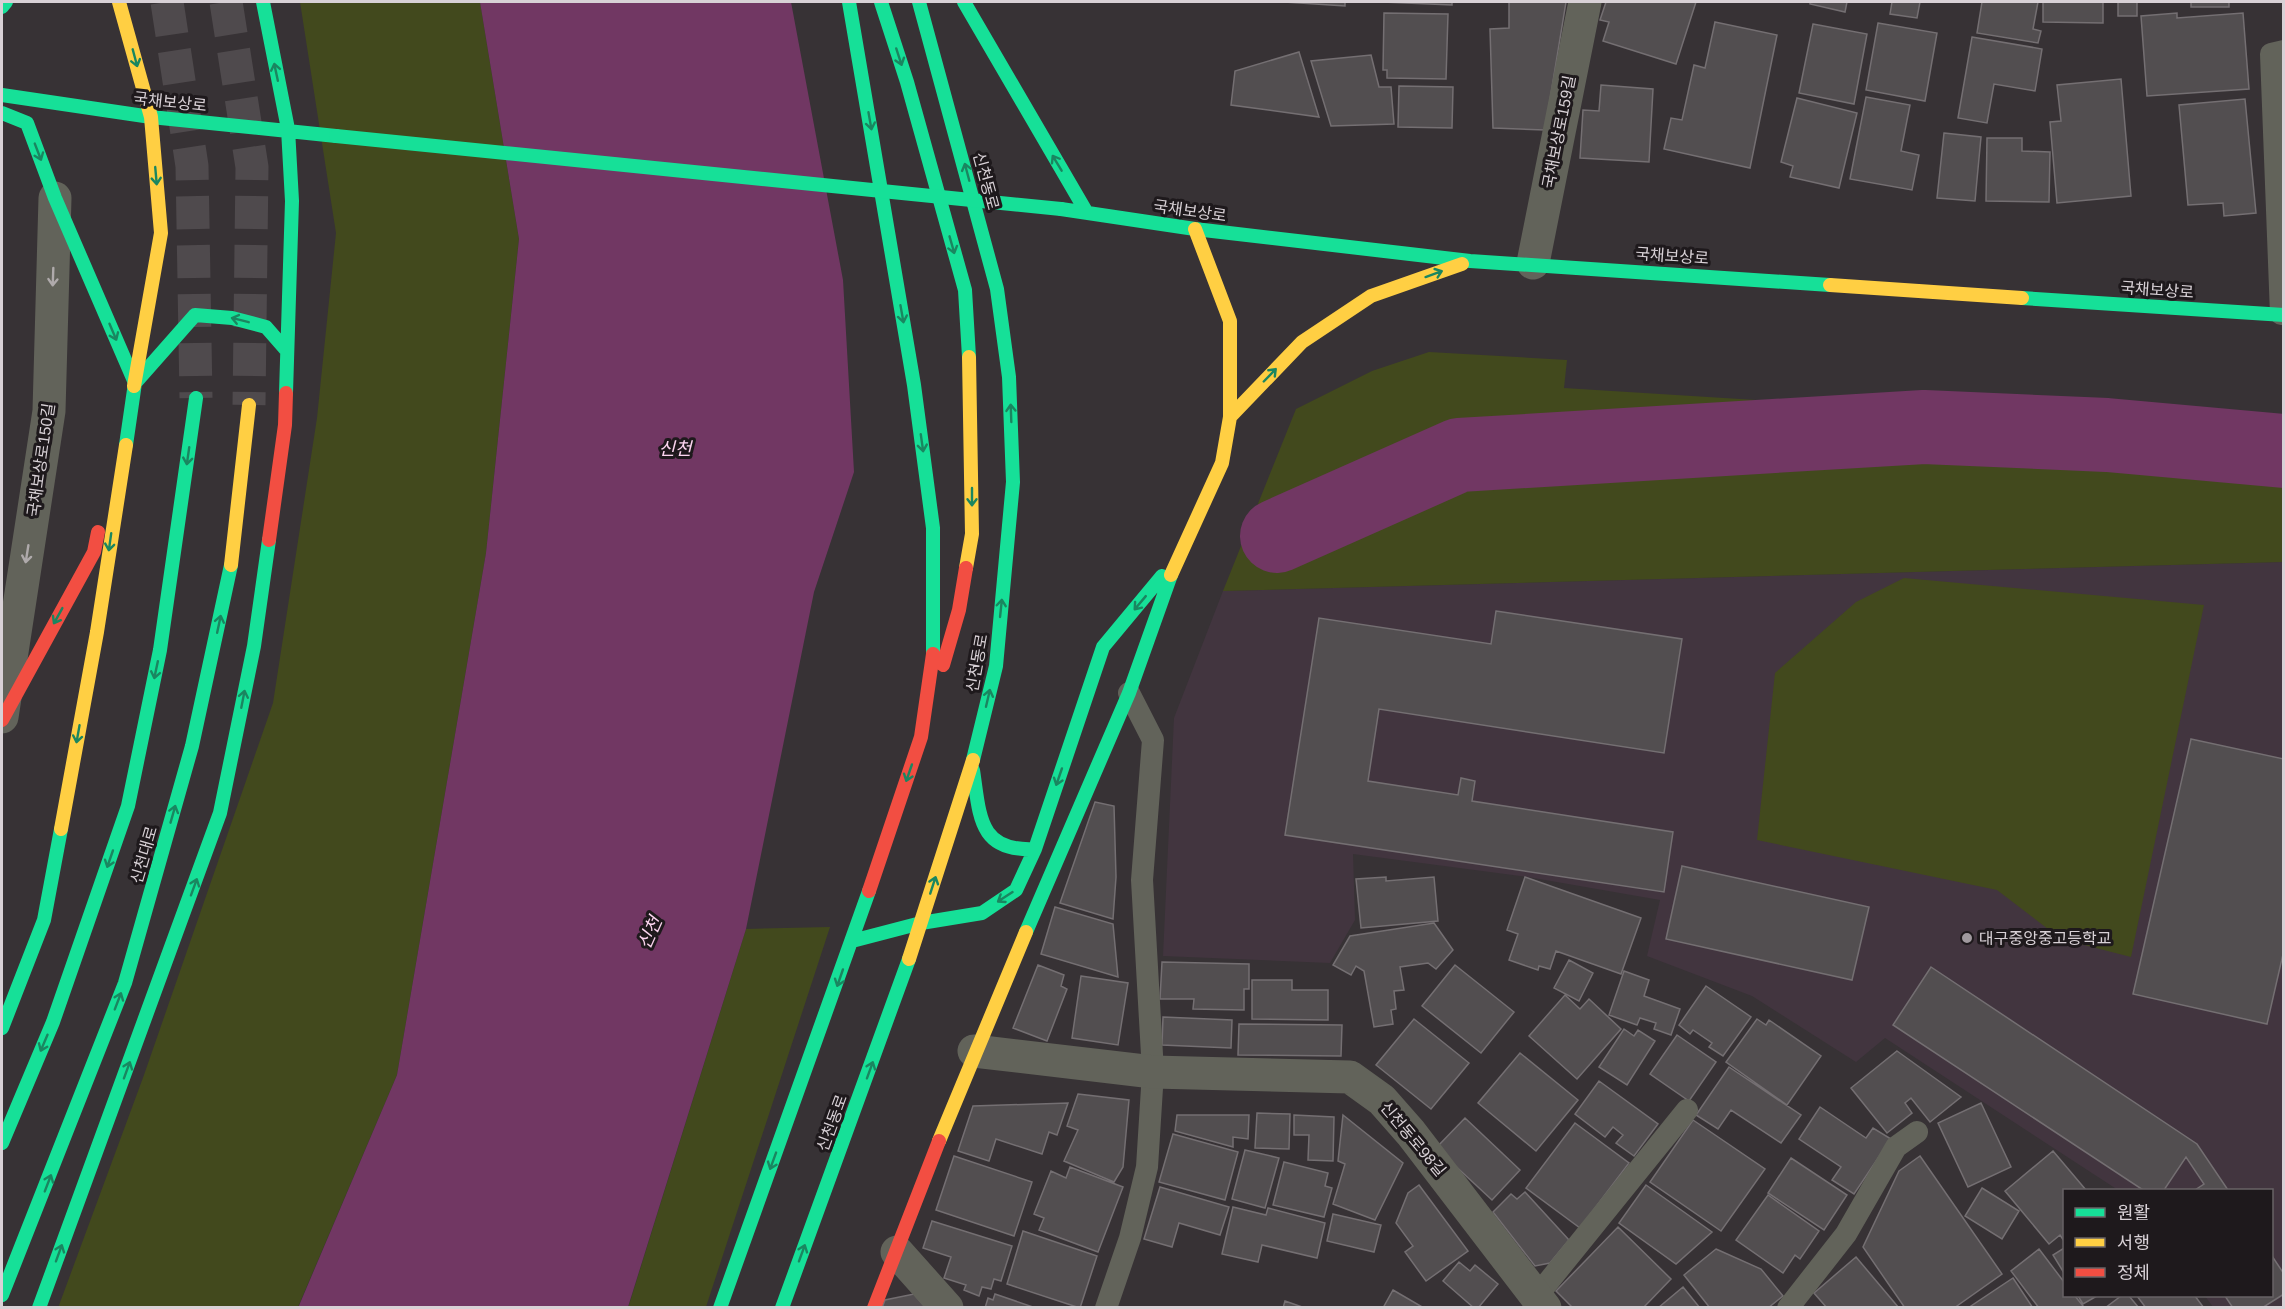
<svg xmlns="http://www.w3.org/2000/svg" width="2285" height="1309" font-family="Helvetica,'Noto Sans KR',sans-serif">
<rect width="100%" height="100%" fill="#373235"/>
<path fill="#42353f" d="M2283 562V1307H2213L2205 1296H2272V1190H2118L1885 1038 1856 1062 1752 996 1647 956 1660 900 1528 877 1353 854 1355 920 1330 963 1163 956 1174 718 1223 591Z"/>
<path fill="#42491d" d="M300 2H480L519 239 486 553 397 1075 298 1307 58 1308 144 1075 273 703 317 418 336 233Z
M1429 352 1567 360 1564 388 2283 433V562L1223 591 1296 409 1372 371Z
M1904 578 2204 605 2131 957 2061 939 1997 890 1757 840 1775 673 1856 602Z
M830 927 706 1307 628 1308 746 929Z"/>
<path fill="#713763" d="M480 2H791L843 280 854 472 814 592 746 929 628 1307 298 1308 397 1075 486 553 519 239Z"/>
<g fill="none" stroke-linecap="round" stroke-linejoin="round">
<path stroke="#713763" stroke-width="74" d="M1277 536 1459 455 1924 427 2107 435 2284 451"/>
</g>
<path fill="#524e50" stroke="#746f72" stroke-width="1.5" d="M1284 2H1345V6Z
M1382 2H1452V5Z
M1509 2H1566L1545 130 1493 128 1490 29 1509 28Z
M1606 2H1696L1676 64 1603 41 1609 22 1600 20Z
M1810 2H1847L1845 12 1810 4Z
M1892 2H1920L1917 18 1890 14Z
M1982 2H2038L2033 29 2041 31 2038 43 1977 33Z
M2043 2H2103V23L2043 22Z
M2118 2H2137V16H2118Z
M2191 2H2229V7H2191Z
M1384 13 1448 14 1446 79 1387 78V70H1383Z
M2177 13V18L2243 13 2249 89 2147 96 2141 16Z
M1715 22 1777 35 1750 168 1664 149 1671 118 1682 120 1694 65 1705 68Z
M1878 23 1937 33 1925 101 1866 90Z
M1813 24 1867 34 1854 104 1799 93Z
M1972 37 2042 49 2035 91 1994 84 1987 123 1958 118Z
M1299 52 1319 117 1231 105 1235 71Z
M1371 55 1379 87H1391L1394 124 1331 126 1311 61Z
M2121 79 2131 196 2057 203 2050 122 2061 121 2057 85Z
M1601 85 1653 89 1649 162 1580 158 1583 110 1599 111Z
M1399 86 1453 87 1452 128 1398 127Z
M1866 97 1910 105 1901 151 1919 155 1912 190 1850 179Z
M1797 98 1857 113 1839 188 1790 177 1793 166 1781 162Z
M2245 99 2256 213 2224 216 2223 203 2188 205 2179 105Z
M1944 133 1981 137 1975 201 1937 198Z
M1987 138H2022V151L2050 152 2049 202 1986 201Z
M1496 611 1682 639 1664 753 1379 709 1368 781 1458 795 1461 778 1475 781 1472 801 1673 832 1664 892 1285 835 1319 618 1491 644Z
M2191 739 2284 759V950L2267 1024 2133 994Z
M1095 802 1114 806 1116 877 1113 919 1060 903Z
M1682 866 1869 907 1852 980 1666 939Z
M1386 877V881L1434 877 1438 921 1361 928 1356 879Z
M1525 877 1641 918 1621 974 1556 951 1550 969 1539 966 1538 970 1509 960 1518 934 1507 930Z
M1055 907 1113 924 1118 977 1041 954Z
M1434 923 1453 950 1436 969 1428 963 1400 967 1404 990 1394 991 1396 1009 1391 1010 1393 1024 1374 1027 1364 971 1356 966 1351 975 1333 965 1350 936Z
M1569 960 1593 973 1579 1001 1554 988Z
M1162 962 1249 964V989H1244V1010L1193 1009 1194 999H1160Z
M1038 965 1064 975 1061 986 1067 989 1047 1041 1013 1028Z
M1455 965 1514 1012 1481 1053 1422 1006Z
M1931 967 2197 1144 2228 1190H2195L2204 1184 2186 1157 2164 1190H2143L1893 1025Z
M1624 971 1649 980 1644 996 1680 1009 1671 1035 1654 1029 1656 1023 1640 1018 1637 1025 1609 1015Z
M1081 976 1128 983 1118 1045 1072 1038Z
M1252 980H1292V990H1328V1020L1252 1019Z
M1706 986 1751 1017 1723 1056 1709 1047 1712 1043 1693 1030 1690 1034 1679 1025Z
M1565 995 1580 1009 1589 999 1621 1029 1577 1079 1529 1036Z
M1163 1017 1232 1020 1231 1048 1162 1045Z
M1414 1019 1469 1063 1431 1109 1376 1065Z
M1757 1019 1766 1025 1769 1020 1821 1056 1787 1105 1726 1062Z
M1239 1024 1342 1025 1341 1056 1238 1055Z
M1624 1029 1634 1036 1638 1030 1655 1041 1627 1085 1599 1067Z
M1677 1035 1716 1062 1689 1101 1650 1074Z
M1897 1051 1961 1097 1930 1122 1911 1098 1905 1103 1912 1113 1887 1133 1851 1088Z
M1520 1053 1578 1100 1536 1151 1478 1103Z
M1729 1067 1801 1115 1781 1143 1731 1110 1718 1129 1696 1115Z
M1599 1081 1658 1124 1634 1156 1616 1143 1623 1135 1613 1127 1605 1137 1575 1114Z
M1078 1094 1129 1100 1123 1167 1114 1182 1064 1161 1078 1130 1067 1126Z
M1068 1103 1057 1135 1049 1132 1042 1154 996 1139 989 1161 958 1151 973 1106Z
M1981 1103 2011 1167 1968 1187 1938 1123Z
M1820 1107 1866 1138 1873 1128 1891 1139 1854 1194 1832 1180 1841 1167 1799 1139Z
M1257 1113 1290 1114 1289 1149 1255 1148Z
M1177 1115H1249L1248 1139 1233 1137V1147L1175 1131Z
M1294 1115 1334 1117 1333 1161 1308 1160 1309 1135H1294Z
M1343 1115 1403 1163 1375 1220 1333 1204 1345 1164 1338 1161Z
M1465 1118 1520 1170 1492 1200 1436 1148Z
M1693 1120 1765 1169 1721 1231 1650 1182Z
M1575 1123 1629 1163 1580 1228 1526 1188Z
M1173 1134 1238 1152 1225 1200 1159 1182Z
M1245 1150 1279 1158 1265 1208 1232 1199Z
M2053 1151 2086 1190H2064V1241L2060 1235 2049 1244 2005 1191Z
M954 1156 1032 1182 1014 1236 936 1210Z
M1920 1156 2002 1274 1954 1308H1905L1863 1247 1899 1171Z
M1791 1158 1847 1195 1824 1230 1768 1193Z
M1284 1162 1328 1173 1325 1186 1332 1188 1324 1217 1273 1205Z
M1070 1167 1123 1187 1098 1252 1039 1230 1044 1218 1034 1214 1051 1171 1066 1178Z
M1419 1185 1468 1251 1426 1281 1405 1252 1413 1246 1396 1223 1408 1193Z
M1646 1185 1712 1232 1676 1264 1619 1223Z
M1160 1187 1229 1207 1220 1235 1179 1223 1172 1247 1144 1239Z
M1982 1188 2019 1211 2002 1239 1965 1216Z
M1525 1192 1569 1240 1550 1263 1535 1266 1493 1212 1511 1194 1517 1199Z
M1768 1195 1819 1231 1800 1259 1795 1255 1783 1273 1736 1240Z
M1233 1207 1266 1215 1268 1208 1325 1223 1317 1258 1262 1245 1258 1262 1222 1254Z
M1333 1214 1381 1225 1374 1252 1327 1241Z
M932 1221 1012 1246 1001 1281 994 1279 991 1289 982 1287 979 1296 964 1290 966 1285 944 1278 951 1257 923 1248Z
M1618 1227 1671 1279 1643 1308H1573L1556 1291Z
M1023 1231 1097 1256 1080 1308 1007 1284Z
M2064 1248V1273L2053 1255Z
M1716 1249 1761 1269 1783 1296 1768 1308H1710L1684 1275Z
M2039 1249 2064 1282V1296H2075L2083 1306 2081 1308H2039L2011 1271Z
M2272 1256 2284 1274V1294L2262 1308H2233L2225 1296H2272Z
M1856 1257 1899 1308H1827L1814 1293Z
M1459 1262 1470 1271 1475 1265 1498 1284 1478 1308H1474L1443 1281Z
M2013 1278 2033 1308H1968Z
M1683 1287 1700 1308H1658Z
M1393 1290 1424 1308H1383Z
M914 1294 926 1308H882L885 1300Z
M995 1294 1033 1307V1308H985L988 1298 993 1300Z
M2078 1296H2097L2083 1304Z
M2121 1296H2129L2139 1308H2105Z
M2137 1296H2195L2204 1308H2146Z
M1285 1301 1305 1308H1283Z"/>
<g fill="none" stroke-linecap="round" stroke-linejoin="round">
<path stroke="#4f4a4d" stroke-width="33" stroke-dasharray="33 16" stroke-linecap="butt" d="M167 2 192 166 196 398
M226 2 252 167 249 405"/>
<path stroke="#62635a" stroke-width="22" d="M2281 314 2271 54 2284 51
M1536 1297 1687 1110
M1106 1308 1130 1238 1147 1167 1153 1072 1142 880 1153 740 1129 693
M1788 1308 1846 1234 1896 1147 1917 1132"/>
<path stroke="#62635a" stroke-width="33" d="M1533 263 1585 2
M2 717 49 411 55 198
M974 1051 1153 1072 1350 1077 1382 1100 1411 1133 1545 1308
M897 1252 947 1308"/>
<path stroke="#16e098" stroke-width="14" d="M263 2 288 129 292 201 286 393
M849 2 914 385 933 528V654
M881 2 907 82 965 290 969 357
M919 2 997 289 1009 377 1013 482 996 666 973 760
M964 2 1087 213
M2 7 6 2
M2 95 151 117 336 136
M2 113 27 123 55 198 135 383 126 445
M1061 209 1195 229 1470 261 1830 285
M2022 298 2284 315
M135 383 195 315 232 318 266 327 287 351
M973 770C980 816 978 852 1035 849L1103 647 1162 576
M1026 932 1129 693 1171 575
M852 941 921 923 982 913 1016 890 1035 849
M2 1028 44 920 61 829
M2 1143 53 1022 128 806 160 650 196 398
M2 1295 125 983 192 746 231 565
M39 1308 220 813 254 646 269 540
M720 1308 869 891
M782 1308 909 959"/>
<path stroke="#ffcf43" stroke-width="14" d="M119 2 151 117 161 233 134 386
M1830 285 2022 298
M1230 417 1302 342 1371 296 1462 264
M231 565 249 405
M966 568 972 534 969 357
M1171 575 1222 463 1230 417V321L1195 229
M61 829 97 632 126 445
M909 959 973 760
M939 1141 1026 932"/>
<path stroke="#f24e42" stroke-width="14" d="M269 540 285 425 286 393
M943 665 959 610 966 568
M2 720 94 552 98 532
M869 891 921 737 933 654
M874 1308 939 1141"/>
<path stroke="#16e098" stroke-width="14" d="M336 136 1061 209"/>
</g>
<defs><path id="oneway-shaft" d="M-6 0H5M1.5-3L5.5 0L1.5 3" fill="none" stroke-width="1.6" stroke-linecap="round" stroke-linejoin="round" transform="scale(1.5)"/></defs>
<g stroke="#1a8660">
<use href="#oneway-shaft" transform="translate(899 57) rotate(72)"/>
<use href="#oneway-shaft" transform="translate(135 58) rotate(75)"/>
<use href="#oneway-shaft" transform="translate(276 72) rotate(-102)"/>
<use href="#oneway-shaft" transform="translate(870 121) rotate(80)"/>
<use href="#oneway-shaft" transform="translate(38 152) rotate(69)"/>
<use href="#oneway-shaft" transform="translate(1057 163) rotate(-121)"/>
<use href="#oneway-shaft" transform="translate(967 172) rotate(-105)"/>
<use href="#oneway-shaft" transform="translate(156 176) rotate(85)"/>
<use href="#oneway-shaft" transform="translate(952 245) rotate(74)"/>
<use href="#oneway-shaft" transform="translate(1434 274) rotate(-20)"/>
<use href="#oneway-shaft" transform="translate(902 314) rotate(80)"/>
<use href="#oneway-shaft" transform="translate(240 320) rotate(-166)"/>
<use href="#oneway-shaft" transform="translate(113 332) rotate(67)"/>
<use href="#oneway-shaft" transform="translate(1270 375) rotate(-46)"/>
<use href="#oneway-shaft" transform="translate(1011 413) rotate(-92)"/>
<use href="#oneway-shaft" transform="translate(922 443) rotate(82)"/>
<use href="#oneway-shaft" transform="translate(188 456) rotate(98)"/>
<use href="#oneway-shaft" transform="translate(972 497) rotate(90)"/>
<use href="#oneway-shaft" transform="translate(110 542) rotate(98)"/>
<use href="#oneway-shaft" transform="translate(1140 603) rotate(130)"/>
<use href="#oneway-shaft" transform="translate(1001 608) rotate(-84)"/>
<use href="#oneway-shaft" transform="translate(58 616) rotate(119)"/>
<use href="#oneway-shaft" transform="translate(219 624) rotate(-78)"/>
<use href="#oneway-shaft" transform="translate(156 670) rotate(102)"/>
<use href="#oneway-shaft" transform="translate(988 698) rotate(-77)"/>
<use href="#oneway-shaft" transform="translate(243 699) rotate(-79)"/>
<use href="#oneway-shaft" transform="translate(78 734) rotate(100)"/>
<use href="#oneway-shaft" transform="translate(909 773) rotate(109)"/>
<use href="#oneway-shaft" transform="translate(1059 777) rotate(109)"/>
<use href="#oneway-shaft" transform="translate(173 814) rotate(-74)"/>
<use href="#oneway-shaft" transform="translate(110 859) rotate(109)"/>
<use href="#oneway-shaft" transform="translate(933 885) rotate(-72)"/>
<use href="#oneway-shaft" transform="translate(194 887) rotate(-70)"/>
<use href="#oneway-shaft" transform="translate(1005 897) rotate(147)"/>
<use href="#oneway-shaft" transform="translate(840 978) rotate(109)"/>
<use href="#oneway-shaft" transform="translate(118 1001) rotate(-69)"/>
<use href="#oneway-shaft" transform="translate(44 1043) rotate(113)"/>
<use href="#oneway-shaft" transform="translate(127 1070) rotate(-70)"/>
<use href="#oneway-shaft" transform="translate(870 1070) rotate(-70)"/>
<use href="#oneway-shaft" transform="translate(773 1161) rotate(110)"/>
<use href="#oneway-shaft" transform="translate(48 1183) rotate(-69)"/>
<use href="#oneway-shaft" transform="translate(59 1253) rotate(-70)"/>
<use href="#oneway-shaft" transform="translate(802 1253) rotate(-70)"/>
</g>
<g stroke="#afaaab">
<use href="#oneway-shaft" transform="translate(53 277) rotate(92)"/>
<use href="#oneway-shaft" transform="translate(27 554) rotate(99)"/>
</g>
<circle fill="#a0999e" stroke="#1e191c" stroke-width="2" cx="1967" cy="938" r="6"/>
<g text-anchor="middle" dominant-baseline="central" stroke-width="6" stroke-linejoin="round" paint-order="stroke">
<g font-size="16" fill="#d8d1d6" stroke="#1e191c">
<text transform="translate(170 102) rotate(6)">국채보상로</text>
<text transform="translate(1559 132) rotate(-79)">국채보상로159길</text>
<text transform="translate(986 181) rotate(75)">신천동로</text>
<text transform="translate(1190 211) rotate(8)">국채보상로</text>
<text transform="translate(1672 256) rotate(4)">국채보상로</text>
<text transform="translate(2157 290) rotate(4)">국채보상로</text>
<text transform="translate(41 460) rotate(-82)">국채보상로150길</text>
<text transform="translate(977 663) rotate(-80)">신천동로</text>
<text transform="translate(144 855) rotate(-74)">신천대로</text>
<text transform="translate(832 1123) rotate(-70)">신천동로</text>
<text transform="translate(1413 1139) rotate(50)">신천동로98길</text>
</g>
<g font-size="16" fill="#d8d1d6" stroke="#1e191c" text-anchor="start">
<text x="1979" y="938">대구중앙중고등학교</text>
</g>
<g font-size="18" font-style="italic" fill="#fcd5f0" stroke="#1e191c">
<text x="675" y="449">신천</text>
<text transform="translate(650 933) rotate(-66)">신천</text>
</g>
</g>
<rect width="2285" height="1309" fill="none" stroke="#d8d1d6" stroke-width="6"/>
<rect x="2063" y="1189" width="210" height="108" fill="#1e191c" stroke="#686366" stroke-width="1.5"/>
<rect x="2075" y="1208" width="30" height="9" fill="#16e098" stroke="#686366" stroke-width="1.5"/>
<text x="2117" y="1219" font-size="18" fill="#d8d1d6">원활</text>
<rect x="2075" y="1238" width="30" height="9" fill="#ffcf43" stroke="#686366" stroke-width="1.5"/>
<text x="2117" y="1249" font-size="18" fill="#d8d1d6">서행</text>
<rect x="2075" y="1268" width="30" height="9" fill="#f24e42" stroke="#686366" stroke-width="1.5"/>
<text x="2117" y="1279" font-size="18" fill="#d8d1d6">정체</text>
</svg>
